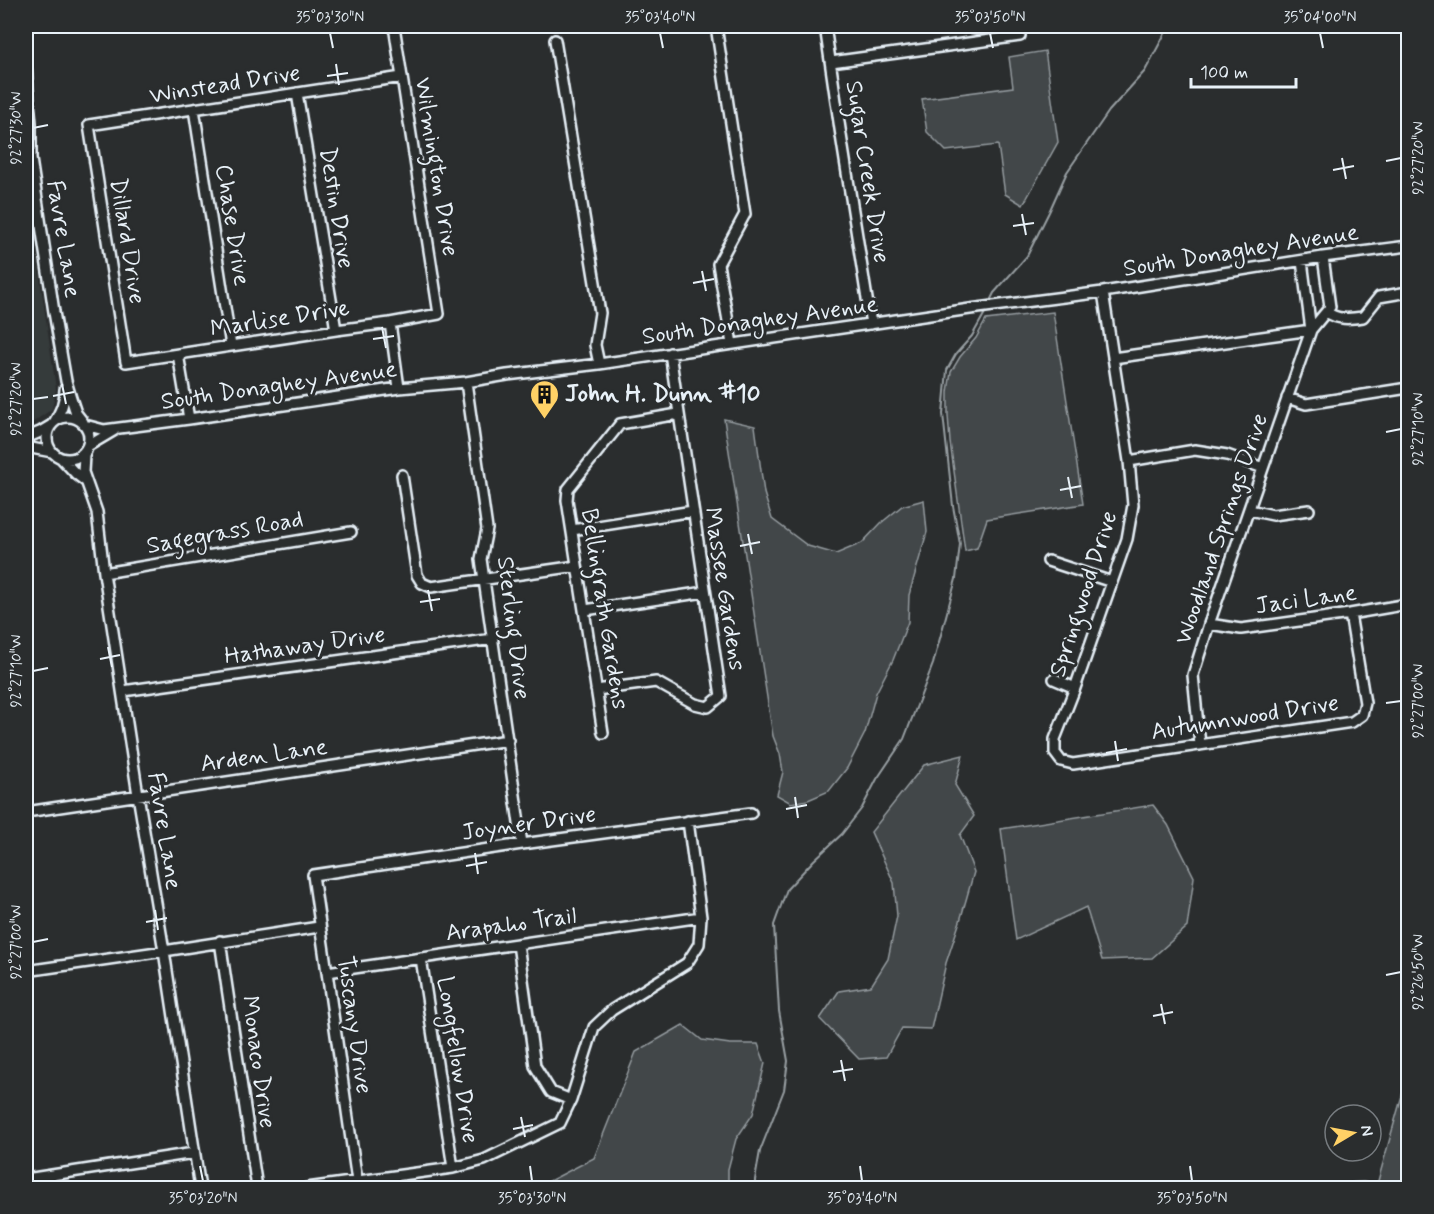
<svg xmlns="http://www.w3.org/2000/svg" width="1434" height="1214" font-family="Mynerve,sans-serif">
<rect width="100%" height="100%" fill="#2a2d2e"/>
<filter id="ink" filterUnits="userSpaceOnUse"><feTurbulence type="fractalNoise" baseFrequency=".0167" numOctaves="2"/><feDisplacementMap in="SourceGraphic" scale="12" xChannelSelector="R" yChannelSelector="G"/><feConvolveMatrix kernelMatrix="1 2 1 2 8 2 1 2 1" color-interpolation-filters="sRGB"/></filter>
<g filter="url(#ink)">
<path fill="#363a3b" d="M26 181 56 389 52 409 26 427Z"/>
<path fill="#424648" stroke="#959ca0" stroke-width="1.5" d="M1045 51 1058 142 1023 205 1005 194 998 145 946 151 927 132 922 99 1013 87 1009 57Z
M1053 312 1083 504 987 519 977 548 965 551 950 442 948 415V392L951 372 960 357 976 338 986 320Z
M724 419 755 426 764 493 772 519 808 546 836 554 862 543 881 523 902 506 924 500 927 532 909 595 908 622 893 660 876 693 865 733 847 768 829 791 808 800 791 803 777 795 783 772 780 754 773 736Z
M963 755 955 785 974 816 960 835 974 872 960 921 946 963 931 1029 902 1028 886 1057 859 1059 820 1019 839 991 871 986 888 959 897 916 894 883 871 832 924 765Z
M1153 805 1168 825 1194 877 1187 927 1152 958 1102 960 1086 907 1016 940 1001 829Z
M683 1025 702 1040 730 1044H758L765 1063 753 1114 736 1139 728 1169V1188H536L594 1158 636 1052Z
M1408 1074V1188H1376Z"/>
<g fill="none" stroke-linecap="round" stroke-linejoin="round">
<path stroke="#989fa3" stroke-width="2" d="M989 303 994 293 1027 256 1049 212 1067 172 1109 111 1145 71 1169 26
M755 1188V1180L760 1151 784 1090 788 1061 779 1011 774 925 787 889 814 860 842 834 862 808 877 779 904 739 933 664 956 579 960 544 953 506 943 414 947 370 956 354 972 336 986 311
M1290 1188 1363 1182 1388 1188"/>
<defs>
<path id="minor" d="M394 26 439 314 390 323 336 330 126 362 89 125 402 77
M716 26 745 214 718 264 732 344
M825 26 840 129 871 324
M555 40 600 313 595 345 599 364
M831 62 1020 36
M26 67 31 123V159L54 312 66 381 71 398 76 413 83 422
M297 93 336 330
M194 109 231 346
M1302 261 1311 330
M1103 292 1129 461 1133 505 1127 539 1075 688 1055 739V753L1061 761 1073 764 1352 722 1362 715 1365 703 1350 614
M1326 312C1338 320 1349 319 1363 317L1379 297 1408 292
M390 323 399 388
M178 354 189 419
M1113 358 1311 330
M466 382 487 529 481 559 522 844
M1287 398 1306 404 1408 388
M47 438a21 21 0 1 1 42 0a21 21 0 1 1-42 0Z
M55 421C61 410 65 402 65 389
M85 425 104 430 189 419 399 388 466 382 507 375 599 364 970 309 1103 292 1323 257 1408 246
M26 438 40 432 50 426
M88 446 115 430
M26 447 52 452
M87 448 84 456 83 472 97 512 104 573 138 795 164 951 200 1188
M61 458 76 474 85 481
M1129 461 1195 450 1227 455 1263 468
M402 475 417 575 422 583 431 587 577 566
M1249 510 1273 515 1309 510
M572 530 693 511
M1048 561 1112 582
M104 573 351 532
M585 610 705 592
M1209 624 1241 629 1350 614 1408 604
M1054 679 1075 688
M596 690 656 682 695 704 708 707 721 696 670 353
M123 691 493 639
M603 733 567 500 568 489 620 424 678 414
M1200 745 1193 675 1209 624 1311 330 1330 307 1323 257
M26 812 508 740
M220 941 257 1188
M518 944 535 1066 551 1092 571 1100
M421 958 453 1168
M26 971 164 951 319 927
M327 972 701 917
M26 1179 194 1153
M357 1181 313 875 522 844 751 813
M307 1188 453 1168 484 1160 560 1123 571 1100 594 1027 612 1010 687 963 699 944 701 917 688 821"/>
</defs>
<use href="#minor" stroke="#e8f1f8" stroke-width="14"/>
<use href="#minor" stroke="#2a2d2e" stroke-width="9"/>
</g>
</g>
<path fill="none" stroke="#e8f1f8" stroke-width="2" d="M330 33 333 48M660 33 663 48M990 33 993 48M1320 33 1323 48M336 64 339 85M327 76 348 73M33 128 48 125M1342 158 1346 179M1386 161 1401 158M1333 170 1354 166M1022 214 1026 235M1013 226 1034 223M702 271 706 291M693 283 714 279M382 327 386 348M373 339 394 336M62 384 66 404M53 396 74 392M33 399 48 397M1386 432 1401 429M1068 477 1072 498M1060 490 1081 486M748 534 752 554M740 546 760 542M428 590 432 611M420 602 440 599M108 647 112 667M100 659 120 655M33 671 48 668M1386 703 1401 701M1115 741 1118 761M1106 753 1127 749M795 797 798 818M786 809 807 805M475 853 478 874M466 866 487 862M155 910 158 930M146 922 167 918M33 942 48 939M1386 975 1401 972M1161 1004 1165 1024M1153 1016 1173 1012M841 1060 845 1081M833 1072 853 1069M521 1117 525 1137M513 1129 533 1125M200 1166 203 1181M530 1166 532 1181M860 1166 862 1181M1190 1166 1192 1181"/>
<defs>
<symbol id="building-pin" viewBox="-11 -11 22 30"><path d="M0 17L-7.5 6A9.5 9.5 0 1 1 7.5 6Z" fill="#ffd166" stroke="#2a2d2e"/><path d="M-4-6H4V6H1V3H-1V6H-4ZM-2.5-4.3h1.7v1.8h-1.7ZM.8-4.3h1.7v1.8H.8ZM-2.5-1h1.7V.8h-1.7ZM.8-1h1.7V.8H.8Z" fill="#111"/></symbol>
</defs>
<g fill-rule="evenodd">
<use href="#building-pin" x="528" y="378" width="33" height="45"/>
</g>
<g text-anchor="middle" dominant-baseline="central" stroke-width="6" stroke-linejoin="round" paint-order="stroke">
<g font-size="24" fill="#e8f1f8" stroke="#2a2d2e">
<text transform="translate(225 85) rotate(-9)">Winstead Drive</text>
<text transform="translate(436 167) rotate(81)">Wilmington Drive</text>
<text transform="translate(867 172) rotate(81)">Sugar Creek Drive</text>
<text transform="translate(336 208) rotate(81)">Destin Drive</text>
<text transform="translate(232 225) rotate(81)">Chase Drive</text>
<text transform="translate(63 239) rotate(81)">Favre Lane</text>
<text transform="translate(127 241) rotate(81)">Dillard Drive</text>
<text transform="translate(1241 251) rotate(-9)">South Donaghey Avenue</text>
<text transform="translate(280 319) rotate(-9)">Marlise Drive</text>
<text transform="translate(760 321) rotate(-8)">South Donaghey Avenue</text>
<text transform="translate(279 386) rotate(-8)">South Donaghey Avenue</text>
<text transform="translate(1222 529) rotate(-71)">Woodland Springs Drive</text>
<text transform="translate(225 533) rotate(-10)">Sagegrass Road</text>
<text transform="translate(724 589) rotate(81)">Massee Gardens</text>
<text transform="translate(1084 594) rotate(-72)">Springwood Drive</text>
<text transform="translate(1306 600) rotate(-8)">Jaci Lane</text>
<text transform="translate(604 609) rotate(81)">Bellingrath Gardens</text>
<text transform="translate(513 628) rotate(83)">Sterling Drive</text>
<text transform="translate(305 646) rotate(-8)">Hathaway Drive</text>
<text transform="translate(1245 718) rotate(-9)">Autumnwood Drive</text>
<text transform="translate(264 756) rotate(-8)">Arden Lane</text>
<text transform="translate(529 824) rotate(-8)">Joyner Drive</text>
<text transform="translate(164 831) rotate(81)">Favre Lane</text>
<text transform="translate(511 925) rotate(-8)">Arapaho Trail</text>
<text transform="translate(354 1025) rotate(82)">Tuscany Drive</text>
<text transform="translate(457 1060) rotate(81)">Longfellow Drive</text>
<text transform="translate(258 1062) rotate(82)">Monaco Drive</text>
</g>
<g font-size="24" font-weight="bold" fill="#e8f1f8" stroke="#2a2d2e" text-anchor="start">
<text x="565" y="394">John H. Dunn #10</text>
</g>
</g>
<rect width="1434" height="1214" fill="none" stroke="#2a2d2e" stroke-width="66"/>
<g transform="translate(1353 1133) rotate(80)"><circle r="28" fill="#2a2d2e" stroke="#767b7f" stroke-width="1.5"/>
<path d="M0-4.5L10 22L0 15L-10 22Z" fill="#ffd166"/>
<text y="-9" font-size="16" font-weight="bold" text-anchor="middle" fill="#e8f1f8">N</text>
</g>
<path d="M1191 78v9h105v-9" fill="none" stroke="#e8f1f8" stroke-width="3"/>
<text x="1200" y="78" font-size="18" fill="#e8f1f8" stroke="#2a2d2e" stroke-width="4.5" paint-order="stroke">100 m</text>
<rect x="33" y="33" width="1368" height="1148" fill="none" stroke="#e8f1f8" stroke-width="2"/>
<g font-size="15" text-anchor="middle" fill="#e8f1f8">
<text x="330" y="22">35°03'30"N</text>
<text x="660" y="22">35°03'40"N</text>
<text x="990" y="22">35°03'50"N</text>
<text x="1320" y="22">35°04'00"N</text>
<text transform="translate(16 128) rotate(-90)" y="5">92°27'30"W</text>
<text transform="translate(1418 158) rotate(-90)" y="5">92°27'20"W</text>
<text transform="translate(16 399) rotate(-90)" y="5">92°27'20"W</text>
<text transform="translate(1418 429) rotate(-90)" y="5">92°27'10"W</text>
<text transform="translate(16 671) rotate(-90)" y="5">92°27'10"W</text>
<text transform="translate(1418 701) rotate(-90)" y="5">92°27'00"W</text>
<text transform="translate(16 942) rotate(-90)" y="5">92°27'00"W</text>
<text transform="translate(1418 972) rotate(-90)" y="5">92°26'50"W</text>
<text x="203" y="1203">35°03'20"N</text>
<text x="532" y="1203">35°03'30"N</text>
<text x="862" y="1203">35°03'40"N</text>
<text x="1192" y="1203">35°03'50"N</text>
</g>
</svg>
